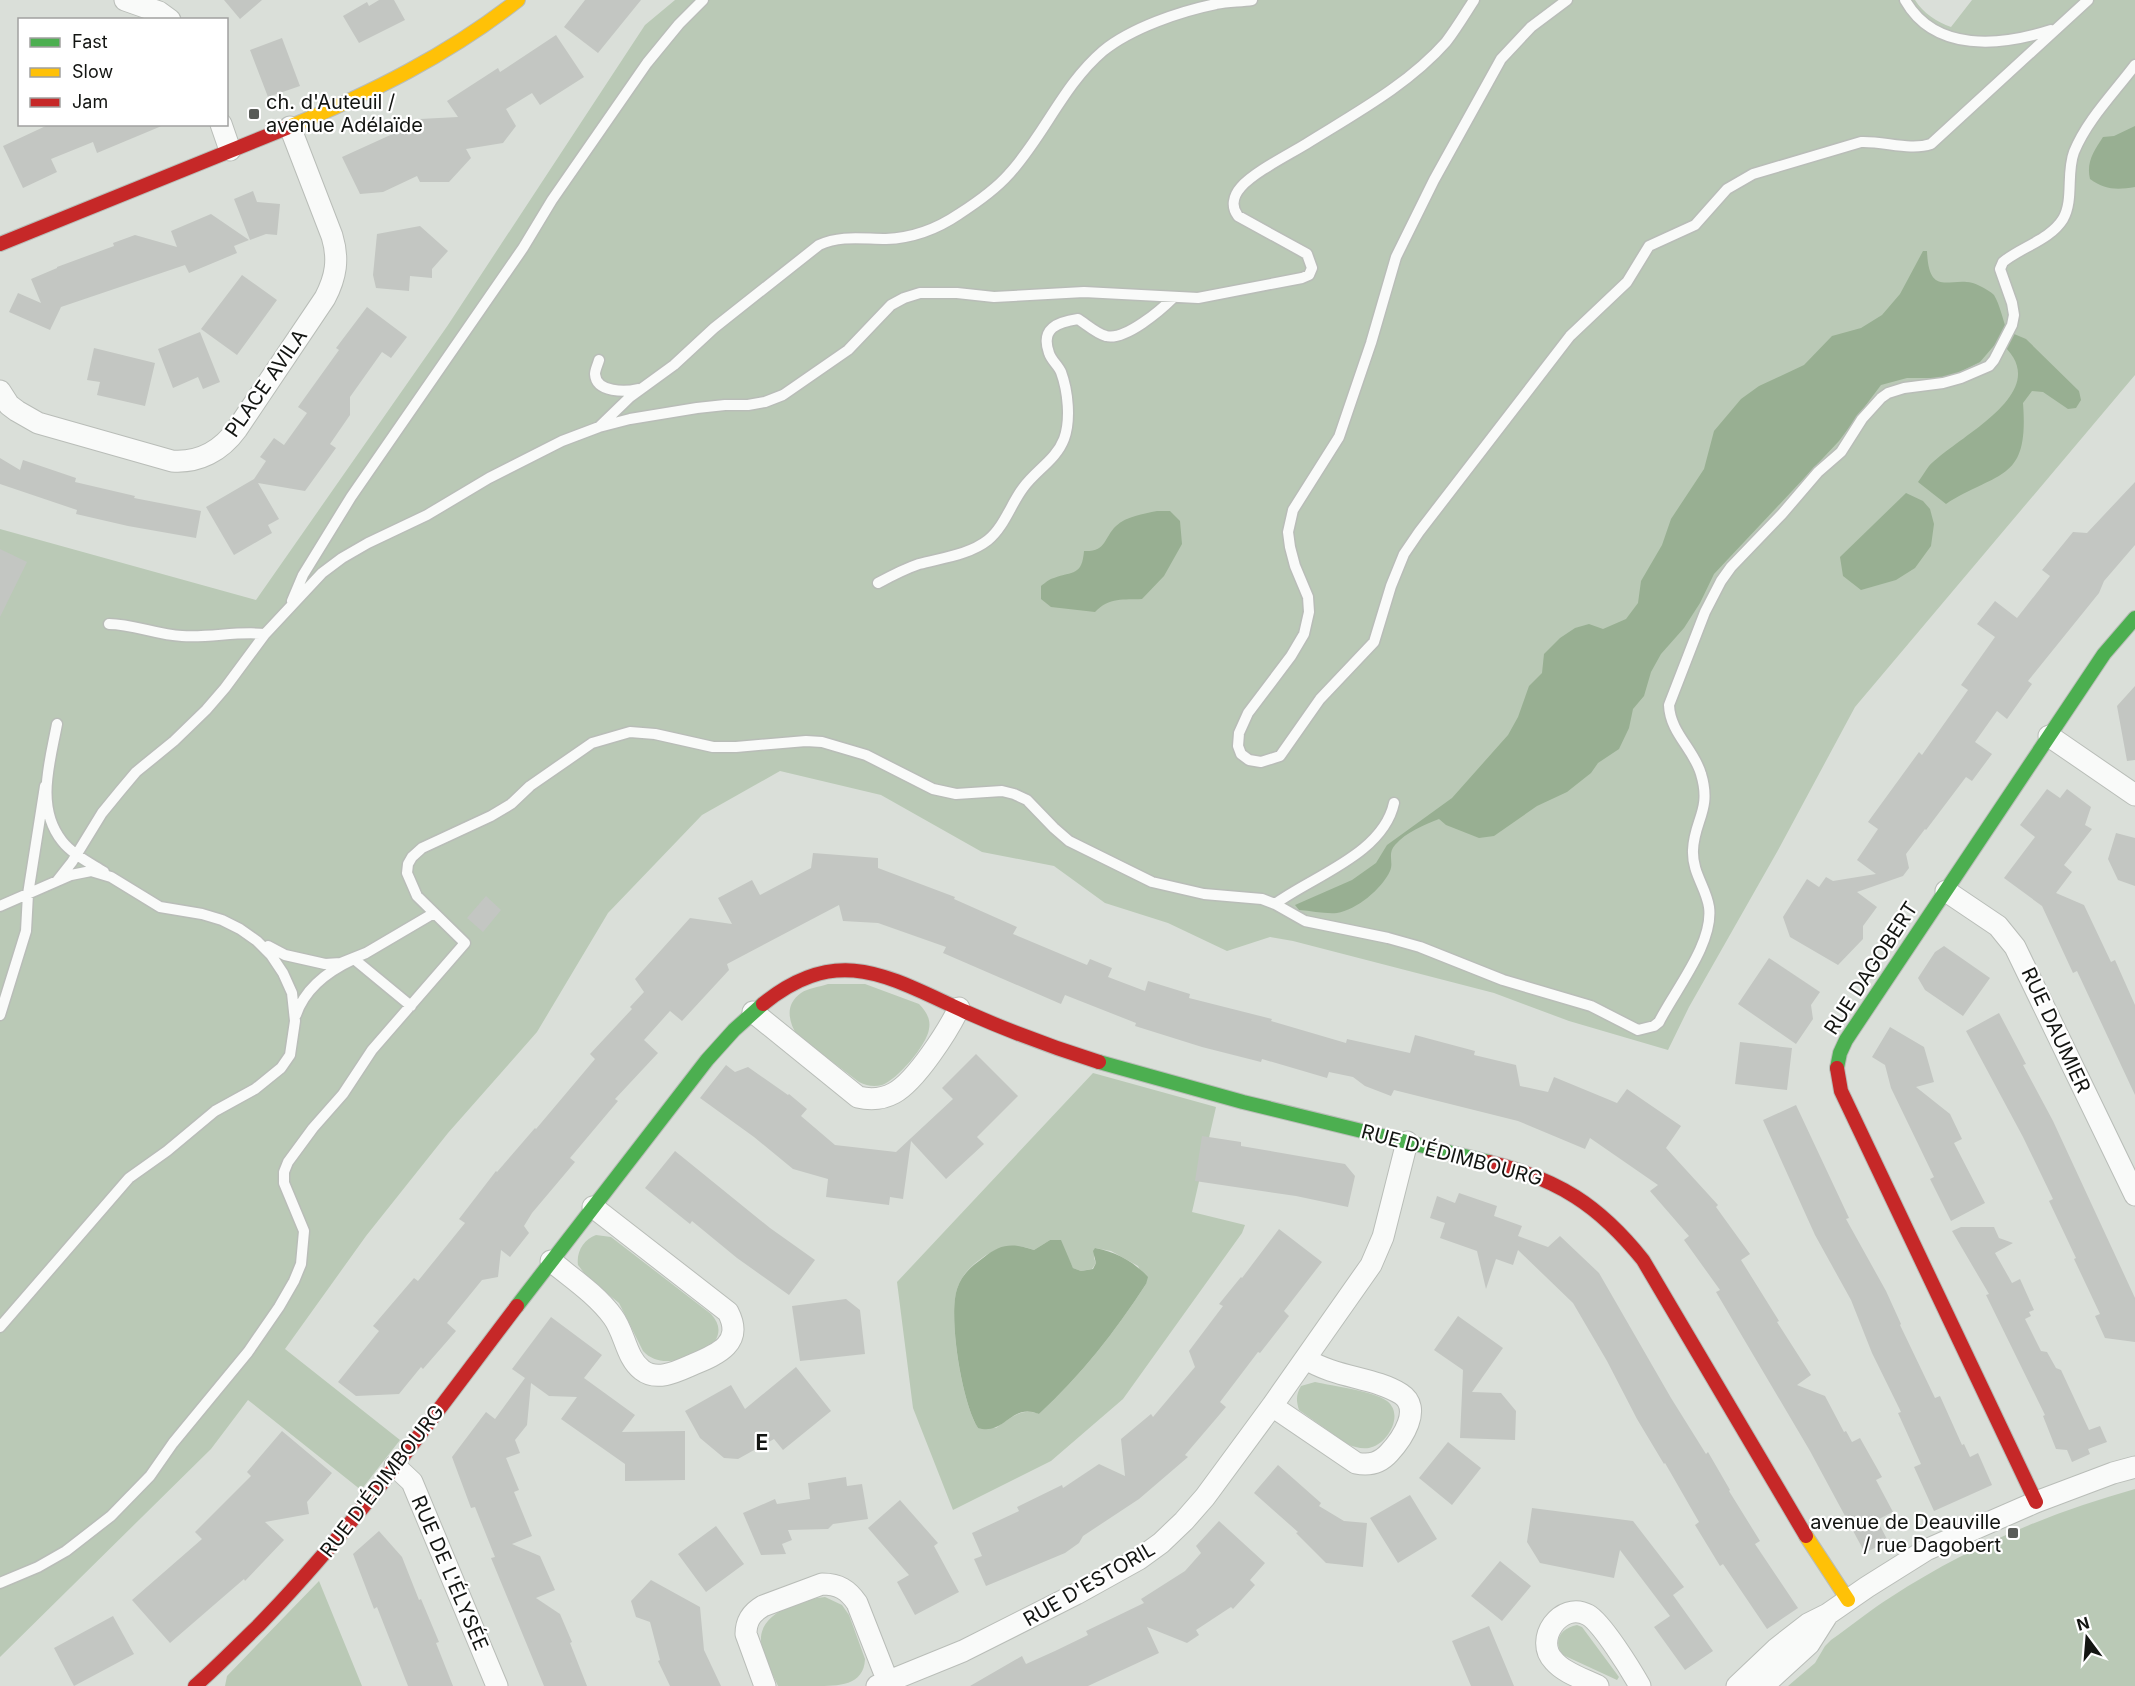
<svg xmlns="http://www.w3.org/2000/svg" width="2135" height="1686" font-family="Inter,sans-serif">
<rect width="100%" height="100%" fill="#dadfd9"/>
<path fill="#bac9b6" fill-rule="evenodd" d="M675 0H1915C1923 13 1937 22 1951 27L1972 0H2135V375L1855 707 1777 852 1689 1007 1668 1050 1569 1021 1494 993 1293 941 1270 937 1227 951 1168 923 1105 903 1054 866 982 852 881 795 780 771 702 815 608 913 537 1032 448 1133 366 1236 285 1349 400 1440 361 1490 248 1400 211 1449 0 1657V529L256 600 448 325 645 25Z
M828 984H865L919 1004C926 1011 931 1019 929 1029 927 1045 897 1080 882 1085 874 1087 867 1086 859 1082L797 1035C788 1021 785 1004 801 993 808 988 820 987 828 984Z
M1093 1073 1216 1107 1192 1212 1245 1225 1242 1233 1123 1399 1051 1461 953 1510 913 1408 897 1282ZM1050 1240 1064 1250 1073 1268 1081 1271 1092 1269 1096 1263 1094 1258 1095 1248 1111 1251 1138 1266 1146 1284C1115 1332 1081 1375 1039 1414 1023 1407 1009 1418 996 1428H978C962 1403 948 1318 957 1289 962 1274 971 1266 982 1258 998 1246 1016 1243 1034 1250Z
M596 1235 611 1237 711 1314C719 1323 721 1331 715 1341 697 1356 662 1372 643 1351L619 1303 588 1278 578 1265C576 1252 584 1239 596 1235Z
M1315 1382C1333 1386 1374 1391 1387 1401 1405 1415 1387 1445 1369 1448 1361 1449 1354 1447 1347 1444L1299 1410C1296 1400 1296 1395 1301 1386Z
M2135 1489V1686H1788L1815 1663 1825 1646 1831 1640C1851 1626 1870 1610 1891 1597 1966 1548 2049 1513 2135 1489Z
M319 1581 362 1686H225L227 1676Z
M825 1597 842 1605 849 1615 865 1659C864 1686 838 1686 816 1686 803 1686 791 1686 778 1686 772 1672 760 1653 761 1637 763 1611 804 1599 825 1597Z
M1577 1625 1582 1627 1619 1677 1617 1680 1563 1655C1552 1641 1561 1628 1577 1625Z"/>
<path fill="#98af92" d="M2135 126V187C2117 190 2105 190 2090 179 2086 162 2094 151 2103 137L2114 136Z
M1923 251H1927C1929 304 1955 270 1982 287 1986 289 1991 292 1994 295 2000 305 2003 320 2007 331L2026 339 2079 391 2081 400 2076 408 2068 409 2043 392 2032 391 2023 403C2029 482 2000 470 1946 504L1918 482C1922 477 1925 471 1929 466 1958 435 2061 390 1998 341L1980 362 1958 373 1941 378H1907L1881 385 1839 441 1714 574 1700 603 1684 628 1661 654 1651 672 1644 696 1633 709 1629 728 1619 749 1598 763 1591 773 1567 792 1537 806 1494 836 1479 838 1446 825 1439 819C1424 825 1406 832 1395 845 1387 854 1394 862 1390 871 1382 889 1356 910 1337 913 1325 914 1312 911 1299 910L1295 905 1352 880 1376 863 1387 845 1452 798 1508 735 1518 717 1529 686 1542 673 1544 654 1560 638 1575 628 1589 624 1603 629 1626 619 1638 603 1641 581 1662 545 1671 519 1704 469 1714 431 1741 399 1759 386 1804 365 1832 336 1861 328 1882 315 1900 294Z
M1906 493 1923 501 1930 509 1934 524 1931 546 1915 568 1896 580 1861 590 1843 576 1840 557Z
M1157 511H1170L1180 521 1182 544 1164 576 1142 599C1124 600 1109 597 1095 612L1051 607 1041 599V586C1045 583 1049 579 1054 578 1073 571 1082 576 1084 551 1107 552 1104 537 1116 526 1127 516 1143 514 1157 511Z
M1050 1240H1061L1073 1268 1081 1271 1093 1269 1096 1263 1093 1251 1095 1248C1116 1252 1133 1261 1148 1277L1146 1284C1115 1332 1081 1375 1039 1414 1011 1402 1005 1436 978 1428 962 1403 948 1317 957 1289 962 1274 971 1267 983 1258 1001 1243 1013 1243 1034 1250Z"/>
<path fill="#c3c6c2" d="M224 0H262L240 19Z
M379 0H394L405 20 359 43 343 16 367 2 369 6Z
M585 0H641L598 53 564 27Z
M556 35 584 77 540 105 532 93 506 109 516 126 503 143 466 149 471 158 449 182H420L417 176 383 192 360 194 342 157 397 132 396 129 420 119 458 117 447 101 498 68 500 72Z
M282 38 300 86 268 97 250 50Z
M50 124 164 125 97 153 93 142 51 159 57 172 23 188 3 146Z
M253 191 257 202 280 204 277 235 266 234 250 240 234 199Z
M211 214 249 240 234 246 237 253 189 273 185 265 61 307 50 330 9 312 18 293 41 303 31 279 57 268V267L114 246 113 243 135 235 177 247 171 231Z
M420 226 448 251 432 269V278L410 276 409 291 376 288 373 275 377 234Z
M242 275 277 300 237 355 201 329Z
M367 307 407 337 391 358 382 352 350 397V415L330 444 336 448 305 491 258 483 279 519 268 525 272 533 234 555 206 507 254 479 266 461 260 457 274 438 284 445 307 413 298 407 339 350 336 348Z
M200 332 220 382 203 389 198 377 173 388 158 349Z
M94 348 155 363 145 406 97 395 100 382 87 380Z
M0 458 20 470 23 460 76 478 75 482 135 496 134 498 201 511 196 538 128 526 76 514 77 510 0 484Z
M2135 482V545L2104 581 2099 593 2028 681 2032 684 2007 719 1997 711 1975 742 1992 754 1972 781 1966 777 1926 830 1925 829 1906 854 1909 868 1903 876 1857 892 1877 907 1863 926V939L1838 965 1790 937 1783 917 1807 879 1819 887 1826 877 1833 881 1876 874 1857 860 1878 829 1868 822 1919 752 1922 755 1968 690 1961 685 1995 637 1977 624 1995 601 2017 618 2050 576 2042 570 2073 532 2087 533Z
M0 549 27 562 0 617Z
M2135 686V760L2127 761 2117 706Z
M2047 789 2060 798 2067 789 2091 807 2085 825 2092 829 2064 865 2072 872 2056 893 2084 905 2111 962 2115 960 2135 1005V1095L2077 971 2073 973 2042 906 2004 878 2035 837 2020 825Z
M2116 833 2135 838V886L2118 880 2108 859Z
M813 853 878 858V868L955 897 954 899 1017 927 1013 934 1087 965 1090 959 1112 968 1108 977 1145 991 1148 981 1190 994 1189 998 1272 1019 1271 1021 1346 1043 1347 1039 1410 1053 1415 1035 1475 1051 1474 1055 1516 1065 1520 1086 1548 1092 1554 1077 1617 1103 1627 1089 1681 1126 1666 1148 1718 1205 1716 1207 1750 1254 1741 1260 1779 1321 1777 1322 1811 1375 1797 1385 1825 1396 1844 1432 1846 1431 1852 1442 1860 1438 1882 1477 1876 1480 1893 1512 1877 1520 1888 1541 1865 1553 1810 1451 1716 1292 1720 1290 1684 1240 1689 1236 1650 1191 1658 1185 1590 1138 1585 1149 1518 1121 1394 1090 1391 1096 1365 1086 1353 1077 1329 1072 1327 1078 1262 1059 1261 1062 1202 1047 1135 1026 1136 1023 1065 995 1061 1004 943 953 946 947 878 923 843 921 839 905 727 964 729 970 682 1021 670 1011 644 1040 658 1053 615 1099 618 1101 570 1158 575 1162 532 1213 524 1226 529 1233 510 1257 501 1250 498 1277 482 1280 447 1323 456 1331 423 1369 421 1367 399 1394 356 1396 338 1382 379 1331 373 1326 414 1278 418 1281 465 1223 459 1219 496 1171 497 1172 535 1128 536 1129 595 1059 590 1054 632 1009 630 1007 644 992 635 979 690 918 732 924 718 898 752 880 760 895 811 868Z
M486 896 501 910 483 932 467 918Z
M1944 946 1990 978 1963 1016 1925 990 1918 978 1935 952Z
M1769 958 1820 992 1811 1005 1813 1019 1796 1044 1738 1004Z
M1999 1013 2026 1064 2023 1065 2053 1121 2135 1298V1342L2105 1338 2095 1316 2100 1314 2074 1259 2076 1258 2049 1201 2053 1199 2023 1137 1966 1031Z
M1890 1027 1924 1047 1934 1082 1916 1087 1950 1114 1962 1139 1954 1143 1985 1203 1951 1221 1930 1179 1934 1177 1891 1088 1885 1065 1872 1057Z
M1740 1042 1792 1048 1787 1090 1735 1084Z
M976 1054 1018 1096 977 1137 984 1144 946 1179 911 1141 903 1199 890 1197 889 1205 826 1197 828 1179 793 1169 754 1137 700 1098 726 1065 735 1072 748 1067 788 1095 789 1094 807 1109 801 1116 835 1145 896 1152 953 1099 942 1088Z
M1796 1105 1849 1218 1846 1219 1886 1291 1901 1324 1900 1325 1935 1398 1940 1396 1962 1445 1964 1444 1970 1457 1978 1453 1992 1485 1934 1511 1914 1467 1921 1464 1898 1413 1901 1412 1872 1353 1851 1300 1815 1235 1763 1120Z
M1202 1136 1241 1142V1146L1345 1164 1355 1176 1348 1207 1296 1196 1195 1181Z
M675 1151 770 1228 815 1260 789 1295 737 1258 692 1221 690 1224 645 1188Z
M1459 1193 1497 1206 1494 1216 1522 1226 1518 1236 1548 1247 1560 1236 1599 1273 1671 1398 1706 1454 1708 1452 1730 1490 1729 1491 1760 1541 1755 1544 1798 1608 1767 1629 1723 1564 1720 1566 1695 1525 1699 1522 1665 1463 1664 1464 1637 1419 1607 1361 1573 1303 1518 1250 1513 1265 1496 1259 1486 1289 1477 1251 1440 1238 1445 1223 1430 1218 1437 1196 1455 1203Z
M1961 1227H1994L1999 1238 2013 1243 1995 1253 2012 1283 2020 1279 2034 1310 2029 1312 2031 1316 2025 1319 2041 1351 2047 1352 2056 1368 2061 1370 2089 1430 2100 1426 2107 1442 2088 1449 2090 1454 2072 1462 2067 1450 2056 1449 2043 1416 2045 1415 1986 1295 1989 1294 1952 1231Z
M1279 1229 1322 1262 1284 1311 1289 1316 1260 1353 1258 1352 1220 1402 1226 1407 1185 1455 1188 1457 1139 1499 1083 1536 1079 1543 1065 1553 986 1586 974 1559 982 1556 972 1533 1019 1511 1017 1507 1062 1485 1063 1488 1099 1464 1125 1476 1121 1439 1151 1414 1153 1417 1195 1367 1189 1351 1223 1306 1219 1304 1241 1277 1242 1278Z
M846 1299 860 1310 865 1354 800 1361 792 1306Z
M1458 1316 1503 1348 1472 1392 1501 1393 1516 1411 1515 1440 1460 1438 1463 1370 1434 1350Z
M551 1317 602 1355 584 1378 635 1415 622 1432 685 1431V1480L625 1481V1464L561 1419 577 1397 549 1396 531 1383 527 1425 515 1440 520 1453 506 1458 519 1490 514 1492 532 1536 512 1544 540 1556 555 1590 536 1598 560 1614 572 1642 570 1643 587 1686H544L491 1558 495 1557 475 1507 471 1508 452 1457 486 1412 495 1419 525 1378 512 1369Z
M796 1367 831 1411 783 1450 774 1439 738 1459 724 1458 700 1438 685 1411 731 1385 745 1409Z
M282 1431 332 1473 307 1502 309 1514 265 1522 284 1540 245 1581 244 1579 170 1643 132 1600 202 1539 195 1532 251 1476 247 1472Z
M1448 1442 1481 1468 1452 1505 1419 1478Z
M1278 1465 1321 1503 1319 1506 1344 1521 1367 1523 1363 1567 1326 1563 1296 1533 1298 1532 1254 1493Z
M846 1477 847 1486 862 1484 868 1519 833 1524 828 1529 788 1530 792 1540 782 1544 786 1554 761 1555 743 1513 775 1499 777 1504 810 1499 808 1483Z
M1410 1495 1437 1539 1398 1563 1370 1518Z
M900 1500 938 1543 934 1546 959 1592 915 1615 897 1582 909 1575 868 1528Z
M1532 1508 1633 1521 1684 1587 1673 1595 1713 1651 1685 1670 1654 1627 1670 1616 1620 1550 1614 1578 1540 1563 1527 1542Z
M1219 1521 1265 1563 1250 1580 1255 1585 1233 1609 1231 1607 1196 1630 1199 1635 1187 1643 1147 1627 1159 1653 1088 1686H970L1022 1656 1026 1664 1055 1651 1088 1635 1086 1631 1144 1603 1141 1599 1185 1571 1201 1553 1196 1546Z
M716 1526 744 1564 706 1592 678 1554Z
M379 1531 402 1557 419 1600 421 1599 439 1642 436 1643 453 1686H408L377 1607 374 1609 353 1554Z
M1500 1561 1531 1586 1502 1621 1471 1596Z
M651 1580 700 1607 704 1650 721 1686H670L658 1661 660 1660 650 1622 636 1617 631 1601Z
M113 1616 134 1654 74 1686 54 1648Z
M1489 1626 1514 1686H1471L1452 1641Z"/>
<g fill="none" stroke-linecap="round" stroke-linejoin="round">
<defs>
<path id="lane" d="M1567 0 1531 27 1501 59 1434 180 1396 257 1371 343 1339 437 1293 510 1288 532 1290 547 1295 566 1308 597 1309 612 1304 634 1291 656 1248 713 1239 733 1238 746 1241 754 1249 760 1261 762 1280 756 1320 699 1374 642 1391 586 1404 554 1419 532 1570 336 1627 282 1649 246 1695 225 1727 189 1753 174 1861 142C1884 141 1910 151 1931 144L2088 0
M1905 0C1935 53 2001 46 2051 30
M599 360C598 364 595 370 595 374 596 393 626 392 638 389
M599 427 630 397 674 365 714 328 819 245C841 235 862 239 886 239 913 238 937 229 959 214 976 203 995 190 1009 174 1044 136 1063 85 1103 51 1131 28 1181 11 1216 4 1228 1 1240 2 1252 0
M878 583C891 576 904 569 919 564 941 558 969 555 988 540 1004 527 1011 504 1023 488 1036 470 1056 460 1064 439 1071 420 1068 391 1061 372 1058 365 1051 360 1049 353 1040 328 1058 322 1078 319 1086 324 1097 334 1106 336 1125 341 1161 310 1174 297
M292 601 303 575 351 497 523 248 552 200 647 63 679 24 703 0
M109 624C133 624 157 635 182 636 210 638 237 631 265 634
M57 724C50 762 35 807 62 841 72 854 90 863 104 872
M57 881 72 862 102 813 120 791 136 772 174 741 206 710 225 688 265 634 322 573 342 558 368 543 427 515 489 478 562 441 599 427 630 419 697 408 725 405H748L765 402 783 395 848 350 891 305 904 298 920 293H957L994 297 1084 292 1198 298 1302 278 1309 275 1312 268 1307 254 1238 216C1231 207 1233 196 1241 187 1254 172 1288 155 1306 144 1354 114 1408 85 1446 42 1456 29 1465 14 1474 0
M1275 904C1313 876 1383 854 1394 803
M0 906 71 875 91 871 111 877 160 907 202 914 222 920 240 929 257 941 271 955 283 973 292 993 295 1021 290 1055 281 1068 255 1089 215 1111 167 1151 129 1178 0 1327
M268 946 285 955 325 964 341 963 366 953 434 913
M0 1015 26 931 28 894 45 786
M296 1015C305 988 328 971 354 959L411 1006
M0 1583 38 1567 66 1551 111 1516 150 1476 173 1443 248 1352 279 1307 294 1281 301 1264 304 1231 284 1183V1172L288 1162 313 1128 343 1094 372 1050 465 943 417 896 407 873 408 864 412 857 422 848 491 816 511 804 530 786 592 743 630 732 655 734 713 747H736L806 741 822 742 866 755 933 789 956 794 1002 791 1014 794 1027 800 1054 828 1069 841 1152 882 1204 894 1262 899 1275 904 1305 921 1388 938 1420 947 1503 980 1591 1006 1638 1030 1654 1026 1659 1022C1675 990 1714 943 1709 907 1706 887 1692 873 1693 850 1694 820 1712 810 1701 774 1694 749 1670 733 1669 705L1705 612 1721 581 1731 567 1782 514 1818 472 1841 452 1862 419 1881 398 1888 393 1904 388 1943 383 1961 378 1989 366 1994 360 2012 325 2014 315 2012 303 2000 269 2003 262C2021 247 2050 240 2063 219 2074 200 2066 173 2074 152 2087 120 2114 93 2135 65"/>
<path id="street" d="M125 0 159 12 170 20
M221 124 230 150
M0 391 9 405 17 411 38 423 172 461C199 463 221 451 237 429L325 298C336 277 339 259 332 236L290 127
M2049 736 2135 795
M1946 891 1998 926 2015 947 2135 1195
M753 1012 858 1097C870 1100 883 1099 894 1093 916 1081 948 1031 959 1008
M551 1261C573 1279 597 1295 613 1317 625 1333 626 1358 642 1370 657 1382 678 1371 694 1364 718 1354 744 1343 728 1312L593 1207
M1272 1406 1356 1463C1370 1466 1380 1463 1389 1453 1402 1439 1423 1408 1401 1394 1374 1377 1336 1378 1306 1359
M395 1466 412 1482 497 1686
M765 1686 746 1634C746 1621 751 1613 763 1606L822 1584C839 1584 848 1590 857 1603L888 1682
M877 1686 963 1651 1076 1594 1139 1559 1161 1543 1184 1521 1205 1497 1272 1406 1371 1265 1383 1237 1407 1142
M1598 1686C1584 1679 1564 1673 1554 1661 1533 1640 1561 1600 1588 1615 1602 1623 1631 1670 1640 1686
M1737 1686 1776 1649 1808 1624 1828 1614 1867 1587 1926 1550 2036 1502 2113 1473 2135 1467
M1763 1686 1809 1644 1828 1614"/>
<path id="fast" d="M1099 1062 1243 1102 1489 1162
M1837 1068 1840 1053 1846 1040 2104 654 2135 618
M517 1306 707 1060 734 1030 763 1004"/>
<path id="slow" d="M289 127C371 93 448 55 518 0
M1806 1536 1848 1600"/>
<path id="jam" d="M0 244 289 127
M763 1004C839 942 890 978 966 1012 1009 1031 1054 1048 1099 1062
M1837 1068 1841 1091 2036 1502
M1489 1162C1558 1179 1599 1205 1643 1260L1806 1536
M195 1686C217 1667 237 1646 258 1626 354 1528 434 1415 517 1306"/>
</defs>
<use href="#lane" stroke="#b9bdb8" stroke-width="13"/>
<use href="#street" stroke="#b9bdb8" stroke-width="23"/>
<use href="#fast" stroke="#b9bdb8" stroke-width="16"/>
<use href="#slow" stroke="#b9bdb8" stroke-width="16"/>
<use href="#jam" stroke="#b9bdb8" stroke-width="16"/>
<use href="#lane" stroke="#f9faf9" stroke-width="10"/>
<use href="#street" stroke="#f9faf9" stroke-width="21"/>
<use href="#fast" stroke="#4caf50" stroke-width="14"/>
<use href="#slow" stroke="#ffc107" stroke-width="14"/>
<use href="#jam" stroke="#c62828" stroke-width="14"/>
</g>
<g fill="#595c58" stroke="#fff" stroke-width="2">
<rect x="248" y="108" width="12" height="12" rx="3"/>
<rect x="2007" y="1527" width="12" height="12" rx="3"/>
</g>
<g text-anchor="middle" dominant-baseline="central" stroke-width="4.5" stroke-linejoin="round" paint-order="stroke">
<g font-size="20" fill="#131512" stroke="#fff" text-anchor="start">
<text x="266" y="102">ch. d'Auteuil /<tspan x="266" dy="23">avenue Adélaïde</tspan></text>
<text x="2001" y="1522" text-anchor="end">avenue de Deauville<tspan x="2001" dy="23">/ rue Dagobert</tspan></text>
</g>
<g font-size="20" fill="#131512" stroke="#fff">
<text transform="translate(266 383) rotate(-55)">PLACE AVILA</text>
<text transform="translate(1871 968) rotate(-57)">RUE DAGOBERT</text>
<text transform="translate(2056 1030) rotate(65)">RUE DAUMIER</text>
<text transform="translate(1452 1155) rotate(15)">RUE D'ÉDIMBOURG</text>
<text transform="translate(382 1481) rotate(-52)">RUE D'ÉDIMBOURG</text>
<text transform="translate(450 1573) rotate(67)">RUE DE L'ÉLYSÉE</text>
<text transform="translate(1089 1584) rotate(-30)">RUE D'ESTORIL</text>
</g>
<g font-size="21" font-weight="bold" fill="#131512" stroke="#fff">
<text x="762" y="1442">E</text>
</g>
</g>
<rect x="18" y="18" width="210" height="108" fill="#ffffff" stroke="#a1a1a0" stroke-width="1.5"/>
<rect x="30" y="38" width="30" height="9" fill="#4caf50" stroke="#a1a1a0" stroke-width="1.5"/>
<text x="72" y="48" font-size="18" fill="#131512">Fast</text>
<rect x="30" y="68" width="30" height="9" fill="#ffc107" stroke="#a1a1a0" stroke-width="1.5"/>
<text x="72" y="78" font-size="18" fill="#131512">Slow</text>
<rect x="30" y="98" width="30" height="9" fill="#c62828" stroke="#a1a1a0" stroke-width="1.5"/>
<text x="72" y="108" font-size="18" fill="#131512">Jam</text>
<g transform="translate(2087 1638) rotate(344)" stroke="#ffffff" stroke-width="4.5" paint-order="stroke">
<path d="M0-4.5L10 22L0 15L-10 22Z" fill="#131512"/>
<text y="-9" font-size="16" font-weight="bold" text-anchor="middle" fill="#131512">N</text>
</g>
</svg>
